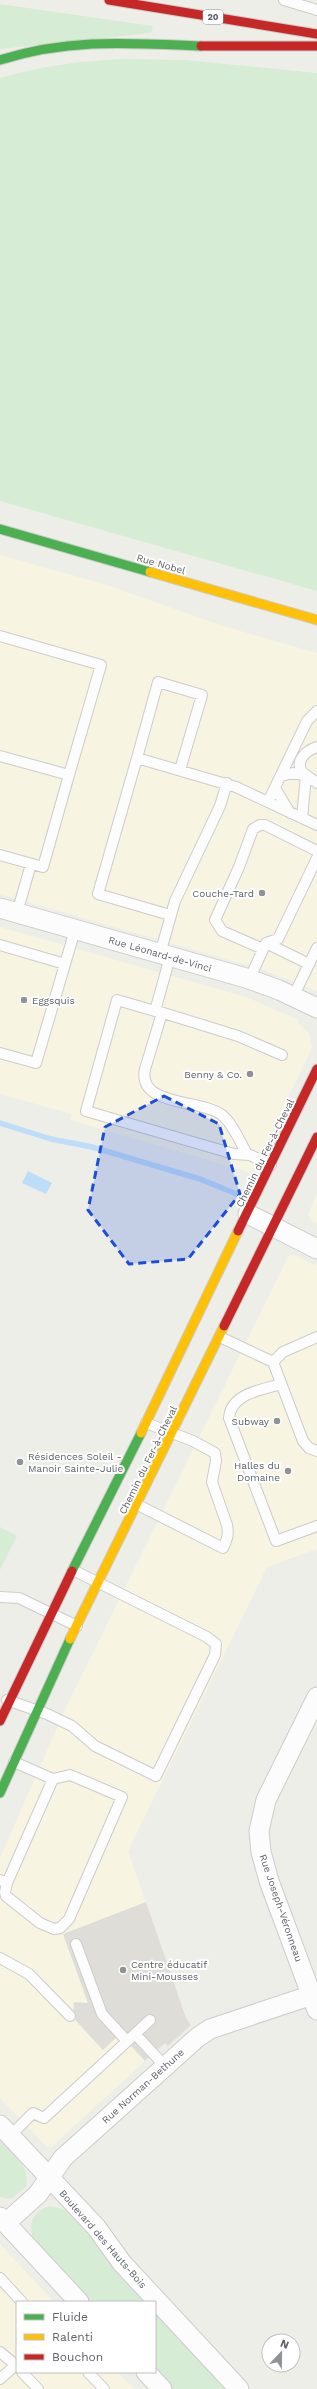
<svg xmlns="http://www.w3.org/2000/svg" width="317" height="2389" font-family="'Work Sans',sans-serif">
<rect width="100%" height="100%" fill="#eeeee9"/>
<path fill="#f7f4e2" d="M0 555 104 584 223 626 317 653V991L264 970 0 894Z
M0 927 246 997 299 1020 298 1023 309 1033 312 1048 252 1173 70 1120 72 1114 0 1094Z
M317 1194V1224L311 1220 308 1214Z
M289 1255H294L317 1266V1549L267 1567 128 1851 186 2018 191 2025 168 2046 165 2043 51 2147H47L0 2098V1858L66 1707Z
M0 2244 54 2302H17V2372H118L134 2389H0Z"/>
<path fill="#dfddd7" d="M146 1902 186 2018 191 2025 168 2046 165 2043 145 2061 120 2034 103 2050 77 2022 73 2016 74 2002 88 2003 63 1934Z"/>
<path fill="#d6ecd4" d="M0 4 153 26 151 33 0 49Z
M123 59 185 60 317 73V591L0 501V78C42 66 79 61 123 59Z
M0 1527 17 1536 0 1570Z
M0 2139C13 2154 31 2166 26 2187L11 2199 0 2197Z
M50 2206 64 2209 70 2215 150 2302H91L34 2241C27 2224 33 2211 50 2206Z
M155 2308 229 2389H171L155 2372Z"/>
<path fill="#bdddf8" d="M28 1171 52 1183 46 1194 22 1183Z"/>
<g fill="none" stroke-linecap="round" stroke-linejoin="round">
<path stroke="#bdddf8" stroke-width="5.5" d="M0 1123 51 1139 92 1147 200 1179 239 1195"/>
<defs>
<path id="lane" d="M284 0 317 10
M0 636 101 665 69 775
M317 747C306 751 295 760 302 772L317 783
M0 756 69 775 43 867 0 855
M137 758 158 682 202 695 180 770
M281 776 293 773 306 776 302 818
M275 788 290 813
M268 802 307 721 317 711
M17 913 31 864
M170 915 98 894 137 758 236 787 317 825
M266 943 278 939 317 858
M0 945 65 964
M263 949 222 931 215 920 239 867 253 829 260 825H265L317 851
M160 954 175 901 220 806 227 783
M170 957 155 1011 117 1000 86 1111 234 1154 250 1155 271 1165
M249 980 266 943 309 964
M293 997 317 948
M157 1011 238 1036 282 1055
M162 1013 145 1069C137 1107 202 1099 222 1115 233 1124 240 1142 247 1154
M0 1053 36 1063 75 930
M220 1337 273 1362 283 1352 317 1337
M273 1362 303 1441 309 1448 317 1451
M281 1384C262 1390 231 1393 229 1418L276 1541 317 1526
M138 1505 223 1548C227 1540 229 1534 227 1525L212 1482 216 1461 215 1453 193 1441 146 1423
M0 1597 19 1598 77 1626
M7 1700 47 1714 72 1726 95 1746 156 1776 215 1655 216 1644 207 1637 73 1570
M0 1880 7 1883 53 1779 14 1762
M7 1883 5 1892 6 1896 40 1923 54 1929 60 1928 69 1919 122 1797 70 1775 53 1779
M76 1944 102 2014 127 2041
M0 1958 29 1974 70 2016
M135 2034 150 2020
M10 2136 33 2113 44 2118 135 2034 165 2066
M0 2278 22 2302
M0 2352 17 2366
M22 2372 38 2389
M88 2372 104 2389
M0 2379 17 2364"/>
<path id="street" d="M0 908 246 978 279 990 317 1008
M248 1214 317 1249
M317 1697 266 1800 259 1831 261 1852 269 1881 317 2010
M0 2125 96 2227 122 2263 239 2389
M0 2217 79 2302
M6 2223 38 2194 63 2158 198 2037 210 2029 312 1995
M146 2372 162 2389"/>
<path id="fast" d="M0 60C69 38 130 43 201 46
M0 529 150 572
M72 1571 141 1433
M0 1793 70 1639"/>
<path id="slow" d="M150 572 317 620
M141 1433 238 1231
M70 1639 224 1326"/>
<path id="jam" d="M109 0 317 34
M201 46H317
M238 1231 317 1069
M224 1326 317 1137
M0 1721 72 1571"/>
</defs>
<use href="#lane" stroke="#cbcccb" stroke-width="12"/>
<use href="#street" stroke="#cbcccb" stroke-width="21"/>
<use href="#fast" stroke="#cacbca" stroke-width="11"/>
<use href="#slow" stroke="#cacbca" stroke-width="11"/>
<use href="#jam" stroke="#cacbca" stroke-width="11"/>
<use href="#lane" stroke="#fcfcfc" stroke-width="10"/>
<use href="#street" stroke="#fcfcfc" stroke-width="19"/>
<use href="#fast" stroke="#4caf50" stroke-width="9"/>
<use href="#slow" stroke="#ffc107" stroke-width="9"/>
<use href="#jam" stroke="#c62828" stroke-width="9"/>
</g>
<path fill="#1d4ed8" fill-opacity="0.2" stroke="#1d4ed8" stroke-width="3" stroke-dasharray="8 5" stroke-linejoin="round" d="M164 1096 219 1124 240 1194 188 1259 129 1264 88 1210 105 1127Z"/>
<g fill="#909395" stroke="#fff" stroke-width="1.5">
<circle cx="262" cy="893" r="4"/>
<circle cx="24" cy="1000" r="4"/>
<circle cx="250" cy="1074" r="4"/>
<circle cx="277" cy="1421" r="4"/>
<circle cx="20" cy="1462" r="4"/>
<circle cx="288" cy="1471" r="4"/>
<circle cx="123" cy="1970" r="4"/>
</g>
<g text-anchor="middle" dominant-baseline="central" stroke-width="4" stroke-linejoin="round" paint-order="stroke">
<rect fill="#fff" stroke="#8e9195" stroke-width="1" x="203" y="10" width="20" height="14" rx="3"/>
<g font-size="9" font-weight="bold" fill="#5e6268">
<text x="213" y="17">20</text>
</g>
<g font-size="10" fill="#5e6268" stroke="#fff">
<text transform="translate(161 564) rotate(16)">Rue Nobel</text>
<text transform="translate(160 954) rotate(16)">Rue Léonard-de-Vinci</text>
<text transform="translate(265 1153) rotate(-64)">Chemin du Fer-à-Cheval</text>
<text transform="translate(148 1460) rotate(-64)">Chemin du Fer-à-Cheval</text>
<text transform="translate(281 1908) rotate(71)">Rue Joseph-Véronneau</text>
<text transform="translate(143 2086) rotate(-42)">Rue Norman-Bethune</text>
<text transform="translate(103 2239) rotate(49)">Boulevard des Hauts-Bois</text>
</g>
<g font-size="10" fill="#5e6268" stroke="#fff" text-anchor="end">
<text x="254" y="893">Couche-Tard</text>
<text x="32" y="1000" text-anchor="start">Eggsquis</text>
<text x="242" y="1074">Benny &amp; Co.</text>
<text x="269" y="1421">Subway</text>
<text x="28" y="1456" text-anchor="start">Résidences Soleil -<tspan x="28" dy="12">Manoir Sainte-Julie</tspan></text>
<text x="280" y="1465">Halles du<tspan x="280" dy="12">Domaine</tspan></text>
<text x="131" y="1964" text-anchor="start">Centre éducatif<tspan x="131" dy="12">Mini-Mousses</tspan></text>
</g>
</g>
<rect x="16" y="2301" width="140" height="72" fill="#ffffff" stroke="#bfc0c3"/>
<rect x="24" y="2314" width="20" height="6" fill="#4caf50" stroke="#bfc0c3"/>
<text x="52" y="2321" font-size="12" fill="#5e6268">Fluide</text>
<rect x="24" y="2334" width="20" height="6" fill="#ffc107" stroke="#bfc0c3"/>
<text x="52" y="2341" font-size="12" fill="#5e6268">Ralenti</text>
<rect x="24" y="2354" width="20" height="6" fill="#c62828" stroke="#bfc0c3"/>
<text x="52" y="2361" font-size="12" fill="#5e6268">Bouchon</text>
<g transform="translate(281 2353) rotate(22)"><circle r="19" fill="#ffffff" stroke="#bfc0c3"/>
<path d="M0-3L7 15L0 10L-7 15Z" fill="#909395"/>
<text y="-6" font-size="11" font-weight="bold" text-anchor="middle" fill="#5e6268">N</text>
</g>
</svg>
